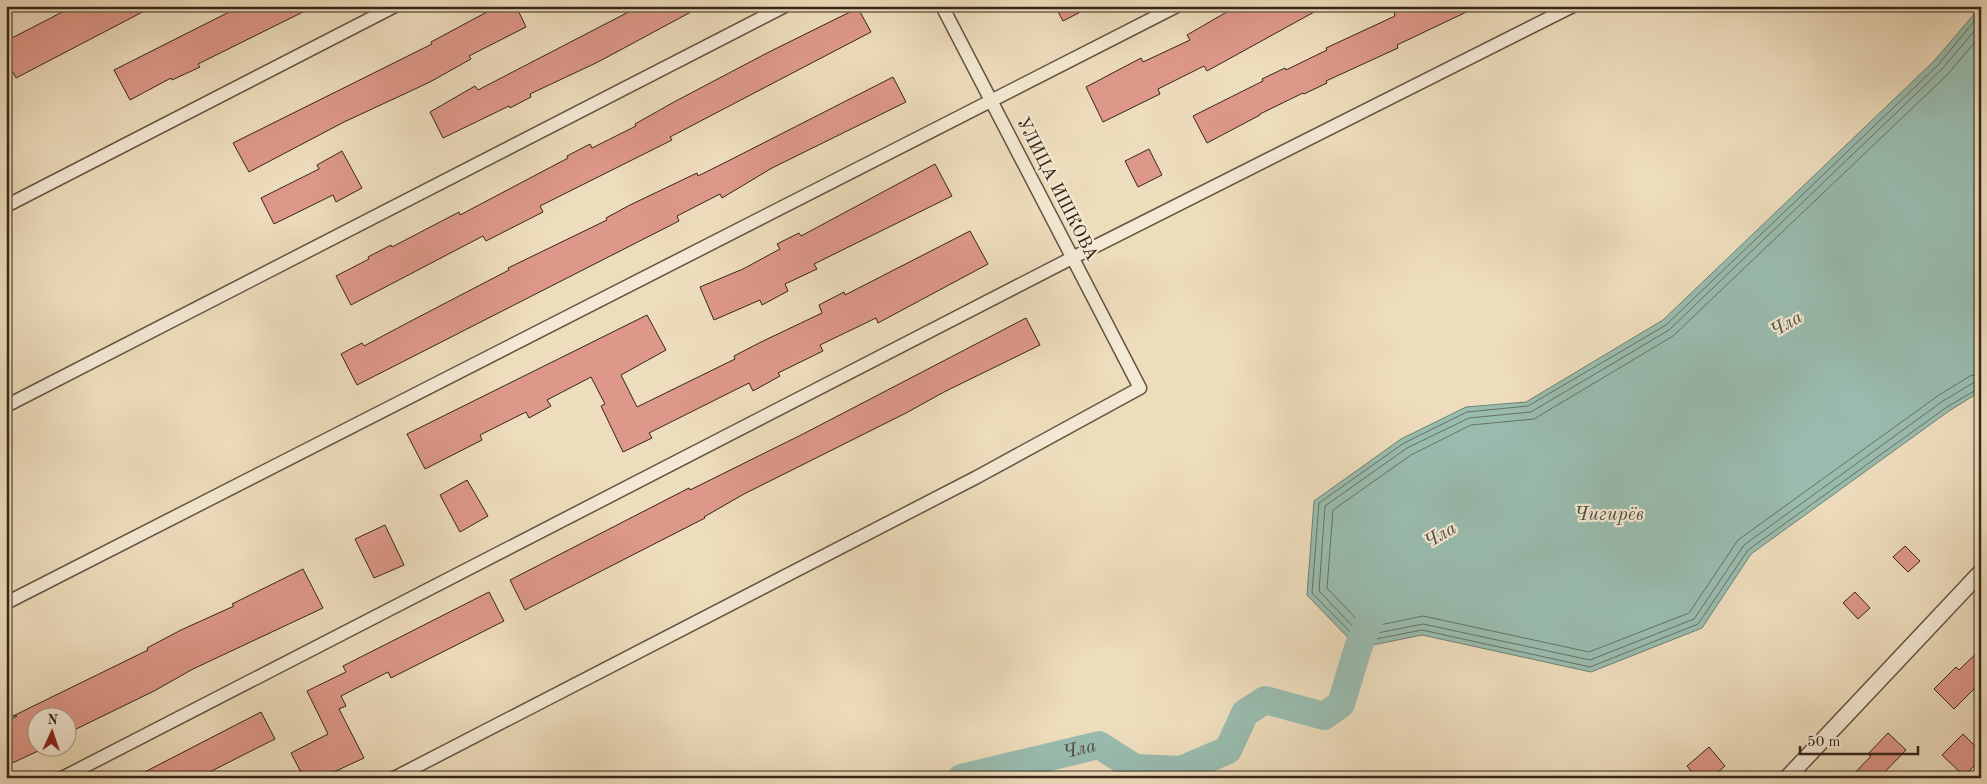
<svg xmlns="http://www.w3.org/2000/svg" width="1987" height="784" font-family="'Old Standard TT',serif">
<rect width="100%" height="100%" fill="#eeddbd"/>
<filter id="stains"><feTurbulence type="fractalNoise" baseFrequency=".004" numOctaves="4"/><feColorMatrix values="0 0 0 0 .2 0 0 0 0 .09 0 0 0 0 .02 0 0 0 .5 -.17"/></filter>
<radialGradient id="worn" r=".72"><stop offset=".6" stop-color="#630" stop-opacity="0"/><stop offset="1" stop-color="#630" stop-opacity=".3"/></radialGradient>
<path fill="#99bcaf" stroke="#718072" d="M1981 6V391L1949 411 1751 554 1702 628 1591 672 1422 635 1358 648 1307 595 1314 501 1401 439 1466 407 1526 402 1663 320 1934 61Z"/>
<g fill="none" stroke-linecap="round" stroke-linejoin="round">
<path stroke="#677163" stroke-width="1" d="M1981 13 1938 65 1666 325 1528 406 1467 412 1404 443 1319 503 1312 593 1360 642 1422 630 1590 667 1698 624 1748 550 1947 407 1981 387
M1981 23 1942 69 1669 330 1531 412 1469 418 1407 448 1325 506 1319 591 1362 636 1423 624 1590 660 1694 619 1744 545 1943 401 1973 383 1981 381
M1981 35 1947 75 1673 336 1534 419 1471 425 1411 455 1333 510 1327 588 1365 628 1423 616 1589 652 1689 613 1738 540 1939 395 1970 376 1981 373"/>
<path stroke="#99bcaf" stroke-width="28" id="s1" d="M961 778 1099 745 1135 768 1181 770 1228 750 1245 713 1265 700 1324 716 1341 704 1358 648 1372 614"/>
</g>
<path fill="#de9889" stroke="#352617" d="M74 6H154L16 78 6 59V41Z
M241 6H315L198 64 200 67 172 80 171 78 130 100 114 70Z
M498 6H516L526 27 469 56 471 59 430 82 344 122 249 172 233 143 432 44 431 42Z
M640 6H702L598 62 530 94 531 97 510 108 509 106 443 138 430 112 475 86 478 90Z
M1055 6H1092L1063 21Z
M1237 6H1325L1207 71 1204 66 1158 89 1160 94 1103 122 1086 87 1141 58 1143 62 1190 40 1187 35Z
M1406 6H1479L1397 45 1398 48 1326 81 1327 83 1304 94 1303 93 1260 114V115L1207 143 1193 116 1263 81 1262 79 1285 68 1286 70 1327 50 1326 48 1395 16 1394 12Z
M858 8 871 32 670 137 672 140 540 206 543 212 486 241 483 236 351 305 336 276 369 259 368 257 391 245 392 247 459 212 460 215 568 158 567 156 590 144 592 148 636 126 635 124 674 102 767 53Z
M893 77 906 102 772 168 722 198 720 194 677 216 679 221 357 385 341 354 362 343 364 346 409 322 509 270 508 268 607 220 606 218 630 205 697 173 698 176 732 159Z
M1149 149 1162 175 1138 187 1125 161Z
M342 151 362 188 336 202 333 195 274 224 261 198 319 169 317 165Z
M935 164 952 196 814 264 817 269 785 284 788 291 762 305 760 300 714 320 700 287 743 269 780 249 777 244 799 233 801 236Z
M970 231 988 264 878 323 876 318 820 345 823 351 778 373 780 376 753 391 749 383 649 433 652 438 623 452 601 406 605 404 591 377 547 400 551 406 529 418 526 412 480 435 482 440 425 469 407 434 647 315 666 350 621 375 637 407 735 359 734 356 761 342 822 313 819 305 844 292 845 295Z
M1026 318 1040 345 944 392 906 413 744 494 704 517 705 518 525 610 510 580 689 488 690 490 803 434Z
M467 480 488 516 460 532 440 495Z
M385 525 404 565 374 578 355 539Z
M1905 546 1920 561 1908 572 1893 557Z
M303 569 323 608 193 669 154 691 68 733V716H38V751L6 766V722L17 716H13L148 650 147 648 181 630 234 606 232 604Z
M489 592 504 621 391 678 388 672 341 696 346 706 339 709 364 758 321 778H304L291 753 328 734 307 691 346 672 343 666Z
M1855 592 1870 608 1858 619 1843 603Z
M1981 649V682L1954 709 1934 689 1956 667 1959 670Z
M261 712 275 739 251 751 198 778H133Z
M1888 733 1906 750 1879 778H1850L1871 756 1868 754Z
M1963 734 1981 752V759L1964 776 1942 755Z
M1709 747 1725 766 1711 778H1697L1687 766Z"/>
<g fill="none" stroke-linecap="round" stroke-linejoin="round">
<defs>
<path id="minor" d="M6 7 8 6
M6 206 395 6
M6 406 785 6
M6 603 1177 6
M62 778 1072 258 1573 6
M394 778 977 477 1140 388 942 6"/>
<path id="tertiary" d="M1787 778 1981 572"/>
</defs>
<use href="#minor" stroke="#635440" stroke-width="15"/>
<use href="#tertiary" stroke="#635440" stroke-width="18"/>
<use href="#minor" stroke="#f4e9d4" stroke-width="12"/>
<use href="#tertiary" stroke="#f4e9d4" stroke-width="15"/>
</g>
<g text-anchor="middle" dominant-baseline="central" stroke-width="4.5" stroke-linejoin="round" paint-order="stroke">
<g font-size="18" fill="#352617" stroke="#f4e9d4">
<text transform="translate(1057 189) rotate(63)">УЛИЦА ИШКОВА</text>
</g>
<g font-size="19" font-style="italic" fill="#4e4c3d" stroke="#f4e9d4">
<text transform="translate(1787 325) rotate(-31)">Чла</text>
<text x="1609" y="515">Чигирёв</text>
<text transform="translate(1441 536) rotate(-31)">Чла</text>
<text stroke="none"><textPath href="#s1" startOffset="122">Чла</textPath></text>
</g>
</g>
<rect width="1987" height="784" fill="none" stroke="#eeddbd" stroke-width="25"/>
<rect x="8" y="8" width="1972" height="769" fill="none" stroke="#352617" stroke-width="2.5"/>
<rect x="12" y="12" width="1962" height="759" fill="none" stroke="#352617"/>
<g transform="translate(52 732) rotate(3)"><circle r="24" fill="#f4e9d4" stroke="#a89b88"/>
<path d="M0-4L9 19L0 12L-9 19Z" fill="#8f2418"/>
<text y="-8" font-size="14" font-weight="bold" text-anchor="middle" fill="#352617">N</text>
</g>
<path d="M1800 746v8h118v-8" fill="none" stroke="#352617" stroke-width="2.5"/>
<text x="1807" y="746" font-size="15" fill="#352617" stroke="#f4e9d4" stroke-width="4" paint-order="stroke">50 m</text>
<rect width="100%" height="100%" filter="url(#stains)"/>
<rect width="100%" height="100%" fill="url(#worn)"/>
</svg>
